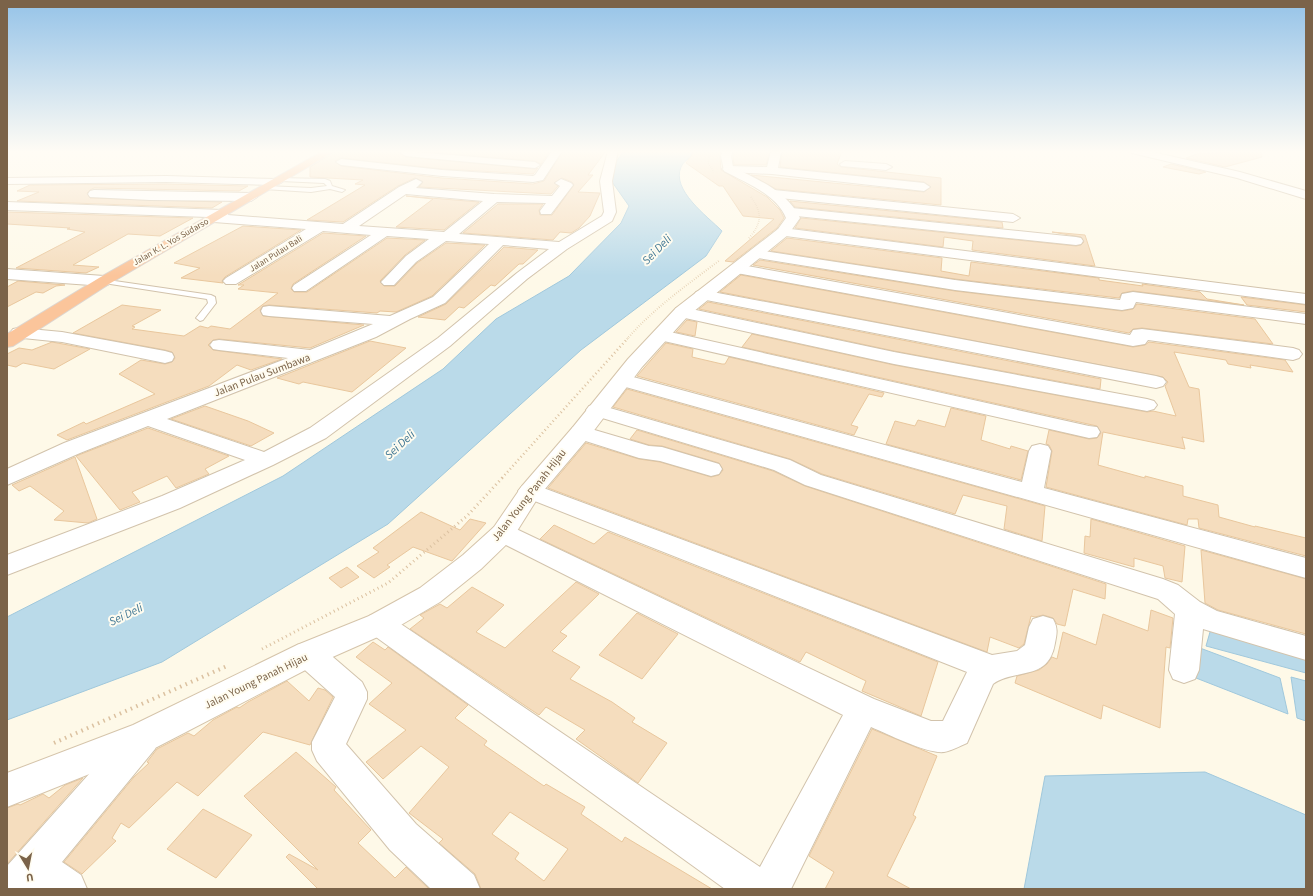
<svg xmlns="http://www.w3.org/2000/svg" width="1313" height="896" font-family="'Source Sans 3',sans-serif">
<rect width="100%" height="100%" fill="#fef9e8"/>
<path fill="#badae9" stroke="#a0c8dc" d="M624 151H699C694 157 685 158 681 167 671 190 707 216 722 231L706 256 581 350 388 524 162 662 7 720V617L283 476 443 369 496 319 569 276 621 223 629 206 610 179 615 163Z
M1212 625 1306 652V673L1206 646Z
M1200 648 1280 678 1288 714 1196 678Z
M1291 677 1306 681V721L1297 718Z
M1205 772 1306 815V889H1024L1045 776Z"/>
<path fill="#f5ddbe" stroke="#e9c79d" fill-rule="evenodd" d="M336 151H401L400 153 406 157 535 169 538 168 533 174 442 169 341 158 335 161 341 166 442 178 533 184 544 181 563 151H606L588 175H593L578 192 600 193 590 216 579 228 571 233 560 232 553 240 463 233 498 204H543L539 210 540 215H552L574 185 572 182 562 178 554 183 558 186 551 194 419 187 423 182 415 178 398 186 343 222 307 220 365 185 355 184 363 180 310 177V167Z
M415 151H550L541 164 535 161Z
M693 151H722L720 156 721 170 767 197 780 210 784 218 777 228 733 262 725 261 774 219 743 216 723 186H719L686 163 692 155Z
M734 151H770L766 165H734L733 156Z
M782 151H842L837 164 841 167 941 178V205L776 189 751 175 924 192 931 187 924 182 780 167Z
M1247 151H1261L1262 157 1225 167 1186 158 1197 154Z
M1171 164 1206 172 1199 174 1163 167Z
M166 184 248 186 239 191 94 188 90 190 87 193 90 198 222 202 212 208 17 201 39 192 17 191 30 185Z
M406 196 479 202 444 230 396 227 433 199Z
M790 201 1002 222 1003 228 795 207Z
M7 212 193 218 160 236 128 234 73 265 99 267 86 273 16 268 85 232 67 229 70 228 7 224Z
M801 218 1076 246 1081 245 1084 242 1081 237 1052 232 1085 235 1095 266 972 250 973 241 944 237 943 247 795 228Z
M243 226 301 230 225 277 222 281 223 283 181 278 200 268 174 263Z
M323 233 366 236 293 284 291 289 294 292H307L387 238 425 240 405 255 380 281 384 286H395L417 263 446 243 485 245 432 296 396 312 380 311 377 313 269 305 263 306 260 310 263 316 364 325 310 348 219 339 213 340 208 345 213 350 282 359 251 370 237 365 209 386 67 440 57 435 84 422 86 424 155 394 119 374 141 360 165 364 172 362 175 358 172 352 165 350 73 333 122 305 161 310 132 326 135 327 132 329 184 336 200 326 208 328 211 326 230 329 278 293 238 289 244 285H238Z
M787 238 942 258 941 271 969 276 971 262 1099 278V280L1143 286 1142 284 1200 292 1207 299 1244 305 1133 291 1122 293 1119 298 955 279 771 251Z
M504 247 538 250 523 264H519L495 286 491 285 464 308 459 307 445 320 418 317 446 304Z
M760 260 955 291 1122 311 1133 309 1137 304 1255 319 1273 344 1142 328 1133 329 1129 333 753 265Z
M741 275 1133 347 1145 345 1149 342 1285 360 1293 372 1250 365 1251 368 1228 364 1226 360 1174 352 1189 387 1199 389 1204 442 1182 437 1185 449 1103 432 1098 465 1145 478V476L1183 486V496L1218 505 1219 517 1255 527V526L1306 538V556L1199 528 1198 519H1188L1187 525 1046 487 1052 451 1049 445 1046 444 1049 430 1089 439 1097 438 1101 433 1097 426 742 347 752 334 894 365 1147 412 1153 411 1176 416 1165 386 1168 382 1163 377 720 292Z
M18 281 65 285 56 286 43 293 36 292 7 307V287Z
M1241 297 1306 305V312L1247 305Z
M708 302 1101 379 1100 389 894 351 699 309Z
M687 320 697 322 695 336 676 332Z
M370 341 406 348 352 392 303 382 299 384 277 378Z
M52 342 90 349 54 369 23 363 16 367 7 365V354L19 348 32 350Z
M666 343 693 349 692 357 722 364H725L729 357 884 393 882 397 869 394 851 425 858 427 854 435 637 376Z
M627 389 1045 506 1042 541 1004 529 1007 506 963 495 955 514 822 474 790 459 613 407Z
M205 406 248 421 274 433 251 446 171 419Z
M951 408 986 416 981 440 1010 449 1011 446 1028 451 1021 480 886 444 895 421 915 426 918 420 945 427Z
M148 428 229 456 205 469 209 474 176 488 167 476 132 492 140 502 120 510 76 456Z
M637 430 773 471 805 486 1106 584 1105 599 1073 589 1065 626 1057 624 1053 618 1043 615 1035 617 1031 616 1024 644 1019 648 990 637 987 652 548 488 586 443 639 459 660 462 711 477 719 475 723 470 719 463 662 446 649 445 630 439Z
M75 457 97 519 88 523 54 520 64 511 30 486 19 491 12 485Z
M421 512 460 530 470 519 486 523 452 561 413 547 387 565 390 567 374 578 357 566 379 552 373 548Z
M1091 519 1185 546 1182 582 1165 578 1163 566 1134 558V567L1084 553 1085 536 1090 537Z
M554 525 594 544 608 532 938 662 921 716 862 691 866 681 806 652 800 662 540 539Z
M1201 550 1306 579V634L1218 610 1205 603Z
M347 567 359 577 341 588 329 578Z
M576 582 599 594 560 632 567 636 552 651 580 667 570 679 612 702 635 718 632 722 667 743 638 783 576 739 585 730 546 707 539 715 410 629 424 618 420 615 440 604 447 608 472 587 504 605 476 632 505 648Z
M1151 610 1173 618 1170 648 1166 647 1160 728 1103 705 1101 719 1015 683 1017 676 1039 670 1047 664 1052 657 1057 659 1063 632 1096 645 1103 614 1148 631Z
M637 613 678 634 642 679 599 655Z
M373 642 385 650 388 647 468 705 455 718 487 741 484 745 544 786 546 784 585 807 581 814 622 842 625 837 712 889H481L475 874 439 843 443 839 409 813 449 767 421 746 383 779 366 762 406 730 369 704 392 683 356 657ZM510 812 568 849 544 881 515 859 519 853 492 834Z
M287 681 309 701 318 688 325 690 333 697 310 745 263 732 198 796 177 782 129 828 121 823 112 838 116 841 82 874 64 862 134 777 149 763 147 762 157 749 188 733 194 736 213 720 237 707 239 708 248 702Z
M872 729 937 756 913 815 916 817 887 876 911 889H825L834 872 809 856Z
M296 752 336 787 334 790 371 830 358 843 395 878 406 867 429 889H318L286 857 289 854 318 870 244 796Z
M83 778 7 864V808L18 804 20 805 43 794 49 798 65 785Z
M203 809 252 835 216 878 167 849Z"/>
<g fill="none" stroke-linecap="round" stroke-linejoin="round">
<defs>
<path id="lane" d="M279 178 325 179 330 181 332 186 345 190 342 192 330 189 311 192 264 189 263 188 266 186 311 188 327 186 324 183 281 181 279 180Z
M101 279 211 295 215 297 216 303 203 320 200 321 196 318 208 303 207 299 104 283H101Z"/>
<path id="street" d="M403 151 535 162 540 165 535 168 406 156 401 153Z
M552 151H562L543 180 533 182 442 176 341 165 336 162 341 159 442 170 533 176 535 175Z
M608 151H618L612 181 616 212 612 221 567 249 527 279 450 346 326 438 273 465 180 508 7 575V555L162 496 245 460 148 426 80 453 7 485V469L64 443 288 358 219 350 213 349 210 345 213 341 219 340 310 350 373 324 269 316 263 315 261 311 263 307 269 306 390 316 433 297 489 244 446 241 416 262 394 285H384L381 282 384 279 406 256 429 239 387 236 306 291H294L292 288 294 285 371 235 323 231 236 284H226L223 281 226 278 306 229 214 222 209 221 208 217 7 210V202L222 210 227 211 228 215 343 224 399 187 416 179 422 182 416 188 494 194 552 196 560 186 555 183 561 179 571 183 573 185 551 214H541L540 211 546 203 497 202 459 234 559 242 602 216 604 212 600 181ZM406 194 483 201 444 232 359 226ZM503 245 549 249 517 273 438 338 310 428 264 452 167 419 376 337 410 319 445 303Z
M771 151H781L778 168 924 183 930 187 924 191 772 174 728 172 722 169 728 166 767 167Z
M1131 151H1148L1240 172 1306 191V199L1237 178 1132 153Z
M845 161 886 164 892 167 886 170 841 166 840 164Z
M166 176 276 179 282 182 276 185 166 182 7 184V178Z
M94 190 251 193 257 197 251 201 150 200 90 197 88 194 90 191Z
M774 190 1013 214 1020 218 1013 222 770 197 768 194Z
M792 208 1076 237 1081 238 1083 241 1081 244 1076 245 787 215 786 212Z
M783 228 1306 294V304L778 235 776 232 778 229Z
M757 250 955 280 1120 300 1122 294 1133 292 1306 314V324L1136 302 1133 308 1122 310 955 290 752 257 750 254 752 251Z
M736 264 1130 335 1133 330 1142 329 1293 348 1299 350 1302 354 1299 358 1293 360 1148 340 1145 344 1133 346 731 272 728 269 731 266Z
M7 269 104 276 109 278 112 281 109 284 104 286 7 279Z
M702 290 1156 376 1163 378 1166 382 1163 386 1156 388 696 298 694 295 696 292Z
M682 307 894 352 1147 399 1154 401 1157 405 1154 409 1147 411 894 364 676 316 674 312 676 308Z
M19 328 62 332 165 351 172 353 174 357 172 361 165 363 62 342 13 337 10 333 13 329Z
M661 330 1089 426 1097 427 1100 432 1097 437 1089 438 655 339 652 335 655 331Z
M622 374 1022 482 1029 451 1032 446 1040 444 1048 446 1051 451 1044 488 1306 558V578L615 384 612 380 615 376Z
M596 404 790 460 821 475 1163 579 1178 585 1200 602 1217 611 1306 636V660L1203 629 1199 670 1195 679 1184 683 1173 679 1169 670 1175 614 1158 599 805 485 774 470 589 414 586 410 589 406Z
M581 426 649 446 662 447 719 464 722 469 719 474 711 476 660 461 639 458 573 437 570 432 573 427Z
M530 483 992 655 1017 651 1025 645 1029 627 1033 619 1043 616 1053 619C1058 628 1057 633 1055 643 1049 682 1014 668 993 684L967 743C960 746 951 751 944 752 927 754 888 734 871 727L791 889H725L369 632 365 624 369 616 379 613 389 616 760 867 843 715 494 539 490 533 494 527 503 524 512 527 874 699 931 721H943L967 672 522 496 518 491 522 486Z
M308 642 319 645 362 682 367 692V699L346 744 416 824 474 875 480 889H431L390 850 317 761 312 750V742L335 697 297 663 293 654 297 645Z
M143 723 155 727 160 738 155 749 62 862 81 875 87 889H7V866L131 727Z"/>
<path id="secondary" d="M723 151H733L731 156 733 167C758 180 787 191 800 218L788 235 688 316 642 367 589 437 539 496 512 539 481 569 440 602 389 632 319 663 157 747 7 807V773L133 725 297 645 369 616 420 588 463 555 494 527 522 486 573 427 628 359 676 308 778 229 786 218C776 194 746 183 724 171L721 156Z"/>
<path id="highway" d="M323 151H335L109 284 13 346 7 347V334L99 278Z"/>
</defs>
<use href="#lane" stroke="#d2c3ac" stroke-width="2"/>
<use href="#street" stroke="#d2c3ac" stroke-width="2"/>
<use href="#secondary" stroke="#d5c4aa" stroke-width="2"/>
<use href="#highway" stroke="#ddd6d0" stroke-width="2"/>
<path stroke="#dbc1a0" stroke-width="1.5" stroke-dasharray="0.5 1.5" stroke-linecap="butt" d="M711 152 708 163 714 172
M751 197C760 210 763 219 753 233"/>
<path stroke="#dbc1a0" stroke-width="2" stroke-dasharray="0.5 2" stroke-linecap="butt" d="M749 238 754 232
M627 339C654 308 687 285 720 260"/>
<path stroke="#dbc1a0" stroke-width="2.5" stroke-dasharray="1 3" stroke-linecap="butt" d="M502 478 628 338"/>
<path stroke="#dbc1a0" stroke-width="3" stroke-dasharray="1 3.5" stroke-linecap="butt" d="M262 649 388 583 468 515 503 477"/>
<path stroke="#dbc1a0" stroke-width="4" stroke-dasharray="1.5 4.5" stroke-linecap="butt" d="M54 743 227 666"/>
<use href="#lane" fill="#fff" fill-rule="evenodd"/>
<use href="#street" fill="#fff" fill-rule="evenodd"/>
<use href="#secondary" fill="#fff" fill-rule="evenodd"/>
<use href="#highway" fill="#fbc59b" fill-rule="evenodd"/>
</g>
<linearGradient id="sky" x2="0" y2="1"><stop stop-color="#95c3e8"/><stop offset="0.55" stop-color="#fffcf5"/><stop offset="1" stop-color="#fffcf5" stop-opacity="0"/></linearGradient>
<rect width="1313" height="276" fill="url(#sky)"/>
<g text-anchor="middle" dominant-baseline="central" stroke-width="4" stroke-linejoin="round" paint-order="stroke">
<g font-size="9" fill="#7b6349" stroke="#fffcf0">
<text transform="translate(171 242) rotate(-30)">Jalan K. L. Yos Sudarso</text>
<text transform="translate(276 254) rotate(-32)">Jalan Pulau Bali</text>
</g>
<g font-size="11" fill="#7b6349" stroke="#fffcf0">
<text transform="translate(262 375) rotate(-21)">Jalan Pulau Sumbawa</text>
<text transform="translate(529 495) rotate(-52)">Jalan Young Panah Hijau</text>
<text transform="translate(256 681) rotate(-26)">Jalan Young Panah Hijau</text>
</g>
<g font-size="12" font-style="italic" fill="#447a96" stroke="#fffcf0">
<text transform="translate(657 250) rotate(-46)">Sei Deli</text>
<text transform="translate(400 445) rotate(-43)">Sei Deli</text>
<text transform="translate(126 615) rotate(-26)">Sei Deli</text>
</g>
</g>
<rect width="1313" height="896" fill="none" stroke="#7b6349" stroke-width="16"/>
<g transform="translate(28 868) rotate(170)" stroke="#fffcf0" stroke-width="3" paint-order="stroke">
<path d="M0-3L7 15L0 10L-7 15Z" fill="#7b6349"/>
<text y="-6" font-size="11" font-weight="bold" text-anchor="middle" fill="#7b6349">U</text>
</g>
</svg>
